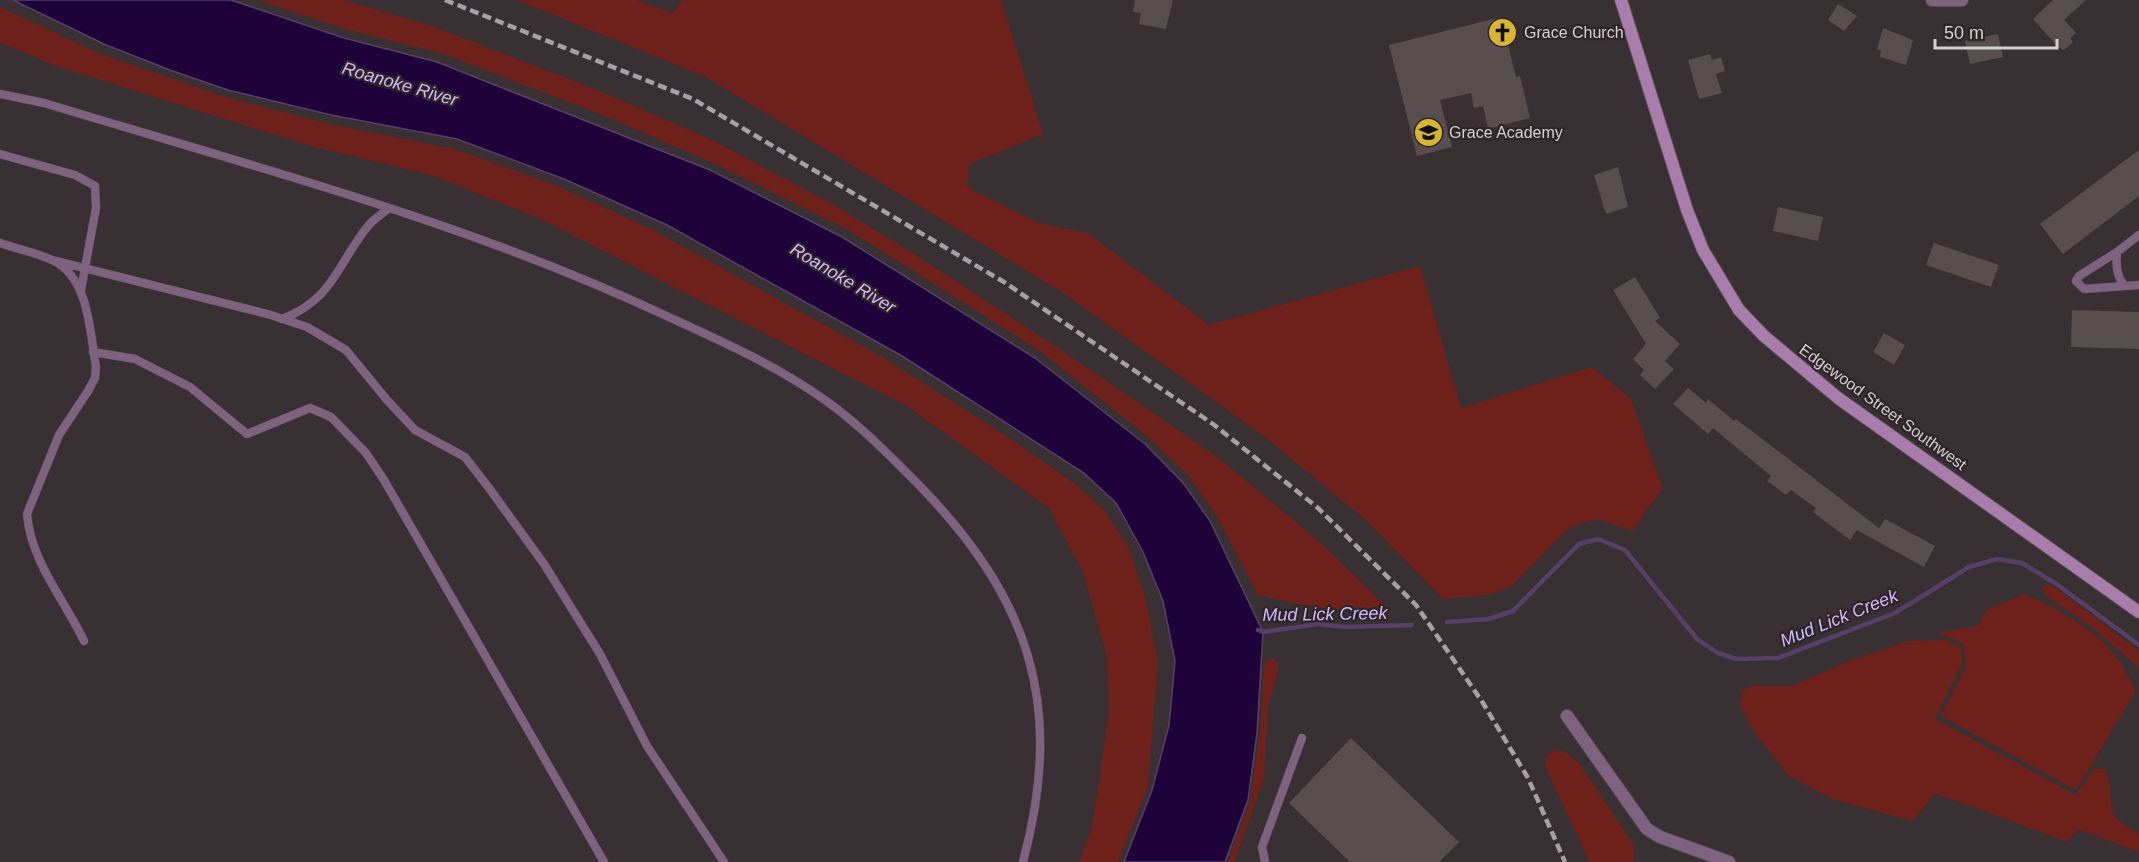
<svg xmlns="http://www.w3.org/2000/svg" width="2139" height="862" font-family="Arial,sans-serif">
<rect width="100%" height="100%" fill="#393034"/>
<path fill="#6e221b" d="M257 0H344L432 26 600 91 714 141 834 205 908 250 1060 349 1219 458 1322 544 1385 605C1343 616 1299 604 1258 595L1217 517 1190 477 1147 436 1040 351 847 229 713 163 605 116 441 53 345 29Z
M517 0H636L673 13 682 0H1001L1043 134 969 164 967 187 1039 223 1088 233 1209 325 1420 266 1461 408 1592 367 1631 399 1663 488 1632 531 1596 519 1570 527 1511 587 1488 595 1443 599 1367 521 1264 436 1062 292 706 77Z
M0 7 101 54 225 97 330 124 454 149 555 185 653 230 884 358 1008 437 1078 486 1105 511 1129 548 1147 604 1158 662 1148 787 1118 862H1079L1093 823 1109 711 1107 657 1083 572 1049 508 907 406 541 219 434 176 311 146 56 66 0 42Z
M2047 584 2059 590 2139 651V668L2093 628 2046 596 2042 587Z
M2024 594C2052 605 2100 633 2117 658 2125 668 2130 681 2136 691L2076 790 1941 716 1966 666 1963 644 1948 636H1941V632L1978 626 1986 610Z
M1947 640 1961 648 1962 664 1935 719 2076 795 2093 770 2104 768C2120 796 2096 814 2139 833V852L2078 829 2067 842 1935 793 1913 821 1832 799 1788 775 1753 730 1740 704 1742 691 1751 686H1792L1847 662 1908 641Z
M1274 658 1278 663V672L1268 707 1264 779 1234 862H1228L1250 802 1260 732 1264 665 1268 659Z
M1554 750 1564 751 1579 763 1634 845V862H1590L1546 769V757Z"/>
<path fill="#20023a" stroke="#564068" stroke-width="1.5" d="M13 0H231L344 38 437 62 710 170 842 237 1035 358 1145 444 1184 484 1210 521 1263 632 1257 733 1248 800 1225 862H1124L1152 790 1169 725 1175 661 1163 601 1143 552 1116 503 1084 473 902 356 667 225 564 179 457 139 331 115 228 90 170 70 106 45Z"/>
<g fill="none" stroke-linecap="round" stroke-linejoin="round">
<path stroke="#564068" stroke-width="4.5" d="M1447 622 1489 619 1513 611 1579 544 1598 539 1625 550 1697 639 1718 653 1736 659 1778 658 1895 613 1969 567 1997 559 2022 563 2055 583 2139 645
M1258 630 1263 632 1317 624 1345 627 1412 625"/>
</g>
<path fill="#584d4f" d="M1135 0H1173L1166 29 1139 24 1141 13 1133 12Z
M2053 0H2086L2064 20 2076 33 2070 38 2073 42 2064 50 2059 48 2033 19Z
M1838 4 1857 16 1844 31 1828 20Z
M1501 17 1516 77 1520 76 1530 118 1488 129 1483 106 1474 108 1471 93 1440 100 1452 147 1417 156 1389 45Z
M1883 28 1913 40 1906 65 1880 57 1881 51 1877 49Z
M1998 34 2003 57 1970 64 1965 41Z
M1710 54 1712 60 1721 57 1725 71 1716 74 1722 93 1699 99 1688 60Z
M2139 150V196L2063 254 2040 224Z
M1618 167 1628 207 1606 214 1594 175Z
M1778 207 1823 217 1818 241 1773 231Z
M1934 243 1999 265 1991 287 1926 265Z
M1635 277 1660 318 1655 321 1680 344 1665 361 1674 369 1655 389 1640 375 1644 370 1633 359 1646 344 1613 290Z
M2072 310 2139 312V349L2071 347Z
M1884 333 1905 345 1894 365 1873 352Z
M1688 388 1706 403 1708 399 1734 421 1736 419 1879 528 1885 519 1935 546 1924 567 1857 530 1850 540 1813 512 1816 508 1791 490 1786 495 1767 481 1771 476 1713 428 1708 434 1673 404Z
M1351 738 1459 842 1439 862H1350L1289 803Z"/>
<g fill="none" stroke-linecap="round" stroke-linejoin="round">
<defs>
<path id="lane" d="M0 94 44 103C252 166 463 221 660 313 717 339 774 364 825 400 860 425 888 454 918 484 1030 599 1065 705 1023 862
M0 154 75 175 95 186 96 208 81 290
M2139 235 2117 252C2116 265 2116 276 2125 286L2139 285
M0 243C17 249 38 253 54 261 89 278 90 333 96 367L95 378 88 391 59 435 27 514C31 562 64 599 84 641
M2117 252 2079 276 2076 281 2084 289 2125 286
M52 260 271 315 307 327 346 350 387 400 415 430 465 457 489 488 544 564 600 654 647 746 724 862
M282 319C334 299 337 264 368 226 374 219 382 214 389 208
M93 352 135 359 190 387 247 434 310 408 331 417 366 453 384 480 604 862
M1265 862 1262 847 1302 738"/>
<path id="street" d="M1932 0H1962
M1567 716 1647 829 1660 837 1729 862"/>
<path id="secondary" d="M1621 0 1687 210 1703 250 1739 310 1764 336 1838 398 2139 612"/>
</defs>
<use href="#lane" stroke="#554d50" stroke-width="9"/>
<use href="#street" stroke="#554d50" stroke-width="14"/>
<use href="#secondary" stroke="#554d50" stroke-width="14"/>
<use href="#lane" stroke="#7e6280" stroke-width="8"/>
<use href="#street" stroke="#7e6280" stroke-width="12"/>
<use href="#secondary" stroke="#a87cab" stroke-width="12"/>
<path stroke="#a7a0a4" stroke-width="4.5" stroke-dasharray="9 4.5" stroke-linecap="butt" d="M445 0 693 99 1004 282 1213 424 1318 508 1416 605 1483 703 1528 778 1565 862"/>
</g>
<defs>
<symbol id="church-disc" viewBox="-11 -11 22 22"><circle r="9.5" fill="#d8b434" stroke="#2f262a"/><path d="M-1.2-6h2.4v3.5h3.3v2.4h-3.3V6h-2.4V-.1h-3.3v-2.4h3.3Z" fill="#111"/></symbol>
<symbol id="school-disc" viewBox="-11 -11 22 22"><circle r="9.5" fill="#d8b434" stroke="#2f262a"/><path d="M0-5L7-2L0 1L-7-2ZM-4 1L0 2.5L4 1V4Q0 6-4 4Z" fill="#111"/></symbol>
</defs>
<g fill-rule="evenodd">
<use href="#church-disc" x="1486" y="16" width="33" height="33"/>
<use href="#school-disc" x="1412" y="116" width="33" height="33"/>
</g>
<g text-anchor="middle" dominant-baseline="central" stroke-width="4.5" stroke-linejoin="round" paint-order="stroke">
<g font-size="16" fill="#d5cfd2" stroke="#2f262a" text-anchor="start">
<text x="1524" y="32">Grace Church</text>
<text x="1449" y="132">Grace Academy</text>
</g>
<g font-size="16" fill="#d5cfd2" stroke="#2f262a">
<text transform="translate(1883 407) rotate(36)">Edgewood Street Southwest</text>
</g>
<g font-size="18" font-style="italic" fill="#d2b7f8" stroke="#2f262a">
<text transform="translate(400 84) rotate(16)">Roanoke River</text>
<text transform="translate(843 278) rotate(31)">Roanoke River</text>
<text transform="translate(1325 614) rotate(-1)">Mud Lick Creek</text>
<text transform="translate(1839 618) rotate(-22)">Mud Lick Creek</text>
</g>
</g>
<path d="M1935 39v9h122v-9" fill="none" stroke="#d5cfd2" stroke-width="3"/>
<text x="1944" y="39" font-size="18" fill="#d5cfd2" stroke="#2f262a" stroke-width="4.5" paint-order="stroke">50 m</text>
</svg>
